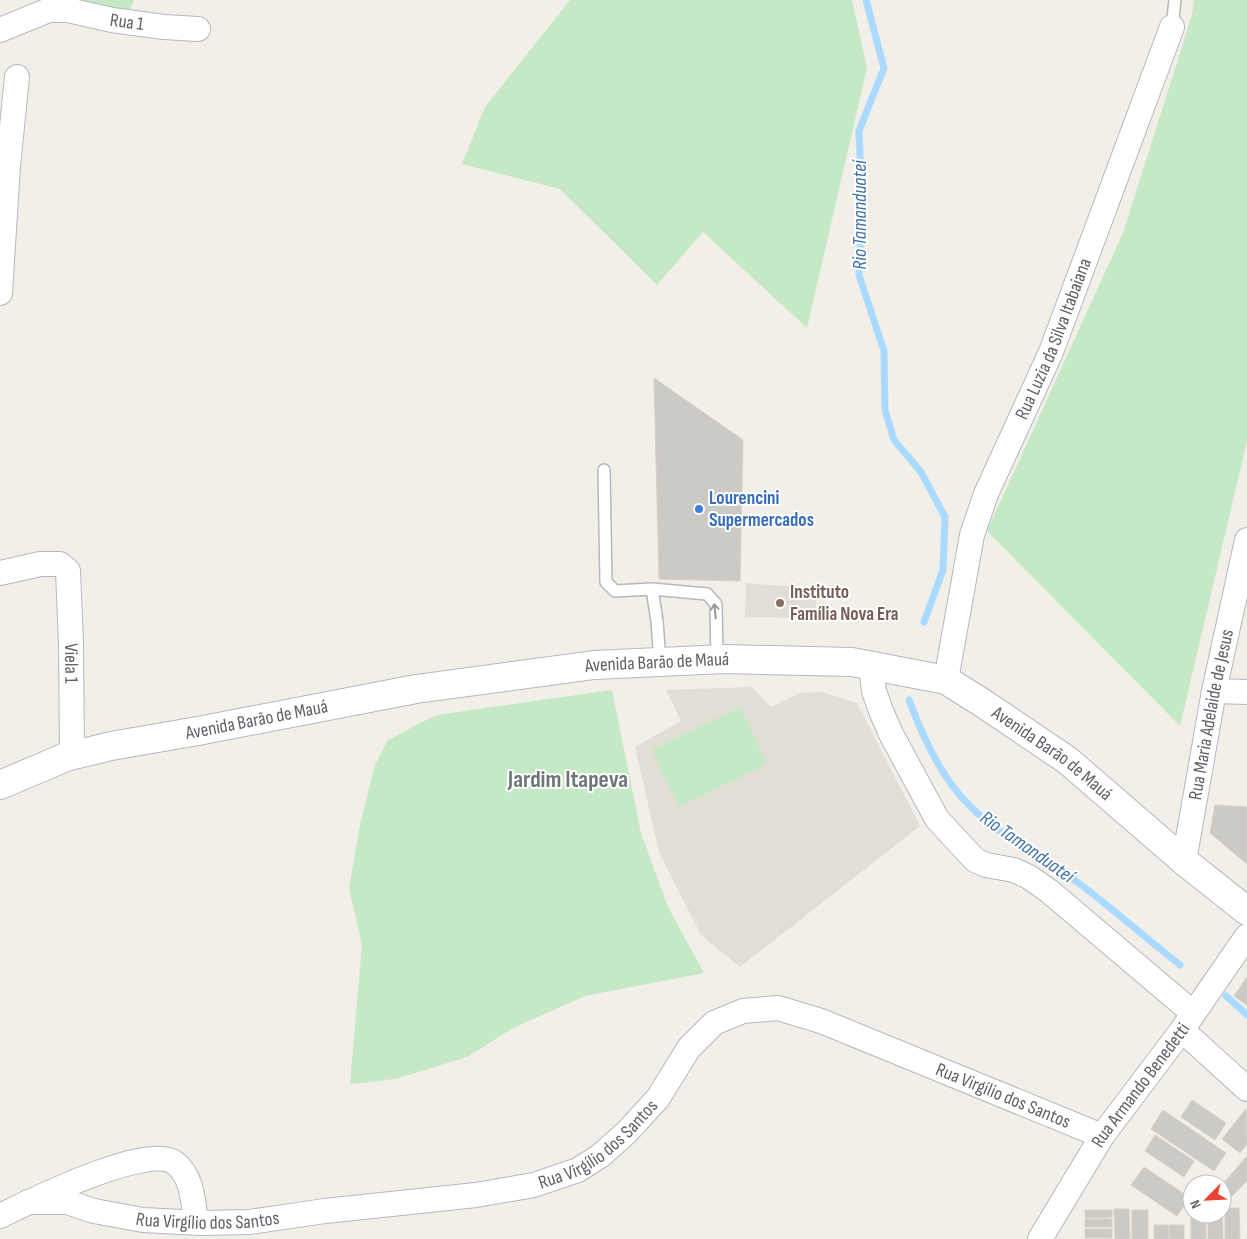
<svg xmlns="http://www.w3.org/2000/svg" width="1247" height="1239" font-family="'Sofia Sans Condensed',sans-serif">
<rect width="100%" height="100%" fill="#f1efe8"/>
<path fill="#e1ded6" d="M746 583 817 589 815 618 745 617Z
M752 687 771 707 799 693 822 692 857 703 920 826 740 967 701 935 659 852 635 747 681 721 666 690Z"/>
<path fill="#c5e8c5" d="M72 0H134L127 16Z
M570 0H852L867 68 807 328 703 232 657 285 560 189 462 164 485 107Z
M1194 0H1247V441L1180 726 987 531 1123 233 1192 15Z
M612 690 641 833 668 907 704 973 585 996 513 1028 467 1057 395 1079 350 1084 362 945 349 888 360 825 375 765 388 740 436 715Z
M740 707 767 764 679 807 652 750Z"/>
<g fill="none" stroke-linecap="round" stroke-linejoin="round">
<path stroke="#aadaff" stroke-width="7" d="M866 0 884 68 859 131 862 203 859 275 884 351 885 410 894 440 921 472 945 517 943 570 924 622
M909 700C922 735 942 779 969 805 1001 838 1044 857 1080 884 1114 910 1146 938 1180 965
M1226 996 1247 1015"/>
</g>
<path fill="#cccac5" stroke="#d6d1c6" d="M654 378 743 440 740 581 659 579Z
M1215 805 1247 807V864L1210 833Z
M1247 977V1005L1234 996Z
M1192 1100 1226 1123 1215 1140 1181 1117Z
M1246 1109 1247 1144 1240 1153 1222 1139Z
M1163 1110 1226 1153 1214 1171 1151 1129Z
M1155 1135 1194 1161 1184 1177 1145 1151Z
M1247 1156V1181L1226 1202 1222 1198V1185Z
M1144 1167 1190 1198 1177 1216 1131 1185Z
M1191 1208H1192V1214H1206V1239H1191Z
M1222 1208 1223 1239H1208V1214H1222Z
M1225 1208H1239L1240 1239H1225Z
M1114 1209H1129L1130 1239H1115Z
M1085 1210H1112V1217L1085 1218Z
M1132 1210H1148V1239H1132Z
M1085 1219H1112V1227H1085Z
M1154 1225H1168L1169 1239H1154Z
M1169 1225H1184V1239H1170Z
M1085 1229H1112V1238H1085Z"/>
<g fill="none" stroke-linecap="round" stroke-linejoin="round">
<defs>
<path id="service" d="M1172 27 1175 0
M604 470 606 582 615 591 652 589 657 621 660 662
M652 589 707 594 716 604 717 660"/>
<g id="minor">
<path id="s1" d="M0 30 49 10H68L112 20 164 27 198 29"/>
<path d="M0 293 8 166 17 77"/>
<path id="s2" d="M0 573 40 564H60L68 571 71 644 72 755"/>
<path d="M871 665 874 691 881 711 891 734 937 819 975 860 986 865 1014 870 1029 877 1049 891 1193 1013"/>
<path id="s3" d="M946 680 972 535 986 494 1051 352 1172 27"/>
<path d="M1214 691 1247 692"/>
<path id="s4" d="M1184 861 1214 691 1247 540"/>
<path d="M1182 1030 1247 1089"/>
<path id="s5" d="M28 1202H67L94 1211 143 1220 201 1223 249 1222 325 1211 476 1195 534 1185 578 1170 600 1156 627 1132 658 1098 689 1048 714 1023 743 1011 778 1008 821 1021 1102 1136"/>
<path d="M0 1216C29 1202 149 1142 175 1163 193 1177 193 1202 196 1222"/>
<path id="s6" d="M1040 1239 1102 1136 1182 1030 1247 936"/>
</g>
<g id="tertiary">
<path id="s7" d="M0 785 66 757 111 746 198 731 416 689 594 665 725 659 852 662 946 680 984 704 1067 760 1184 861 1247 911"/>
</g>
</defs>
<use href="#service" stroke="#b5b8bc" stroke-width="14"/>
<use href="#minor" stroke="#b5b8bc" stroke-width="26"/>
<use href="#tertiary" stroke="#b5b8bc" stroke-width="30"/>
<use href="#service" stroke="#fff" stroke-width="11"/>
<use href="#minor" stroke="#fff" stroke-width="24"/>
<use href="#tertiary" stroke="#fff" stroke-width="28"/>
</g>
<defs><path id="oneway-shaft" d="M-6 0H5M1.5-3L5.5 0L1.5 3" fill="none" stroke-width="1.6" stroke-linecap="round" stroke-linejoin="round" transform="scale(1.25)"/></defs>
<use stroke="#979a9d" href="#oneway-shaft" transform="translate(715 611) rotate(-96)"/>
<circle fill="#3f7fe0" stroke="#fff" stroke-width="2" cx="699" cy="509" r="5"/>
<circle fill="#8d6e63" stroke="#fff" stroke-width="2" cx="780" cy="603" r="5"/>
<g text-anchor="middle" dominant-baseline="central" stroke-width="4" stroke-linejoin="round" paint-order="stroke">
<g font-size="19" fill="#5f6368" stroke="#fff">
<text stroke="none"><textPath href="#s1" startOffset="132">Rua 1</textPath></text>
<text stroke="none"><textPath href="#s3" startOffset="360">Rua Luzia da Silva Itabaiana</textPath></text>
<text stroke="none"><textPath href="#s2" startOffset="164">Viela 1</textPath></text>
<text stroke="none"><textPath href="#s7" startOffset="671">Avenida Barão de Mauá</textPath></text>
<text stroke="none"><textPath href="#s4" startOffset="149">Rua Maria Adelaide de Jesus</textPath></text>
<text stroke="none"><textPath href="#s7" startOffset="266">Avenida Barão de Mauá</textPath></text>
<text stroke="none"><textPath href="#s7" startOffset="1091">Avenida Barão de Mauá</textPath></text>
<text stroke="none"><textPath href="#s6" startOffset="184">Rua Armando Benedetti</textPath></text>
<text stroke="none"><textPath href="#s5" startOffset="1068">Rua Virgílio dos Santos</textPath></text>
<text stroke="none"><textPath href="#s5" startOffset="588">Rua Virgílio dos Santos</textPath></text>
<text stroke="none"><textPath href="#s5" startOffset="182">Rua Virgílio dos Santos</textPath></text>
</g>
<g font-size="19" font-weight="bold" fill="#366cbe" stroke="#fff" text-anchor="start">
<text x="709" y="498">Lourencini<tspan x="709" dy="22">Supermercados</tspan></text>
</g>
<g font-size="19" font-weight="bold" fill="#785e54" stroke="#fff" text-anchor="start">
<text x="790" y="592">Instituto<tspan x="790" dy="22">Família Nova Era</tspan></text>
</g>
<g font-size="20" font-style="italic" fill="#4174aa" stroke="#fff">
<text transform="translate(860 215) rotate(-90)">Rio Tamanduateí</text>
<text transform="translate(1027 847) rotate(35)">Rio Tamanduateí</text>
</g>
<g font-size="24" font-weight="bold" fill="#70757a" stroke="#fff">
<text x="568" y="779">Jardim Itapeva</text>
</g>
</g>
<g transform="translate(1207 1199) rotate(246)"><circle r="24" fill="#ffffff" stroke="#bfc1c3"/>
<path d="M0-4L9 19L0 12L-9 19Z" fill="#ea4335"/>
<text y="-8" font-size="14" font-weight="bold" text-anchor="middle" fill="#5f6368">N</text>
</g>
</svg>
